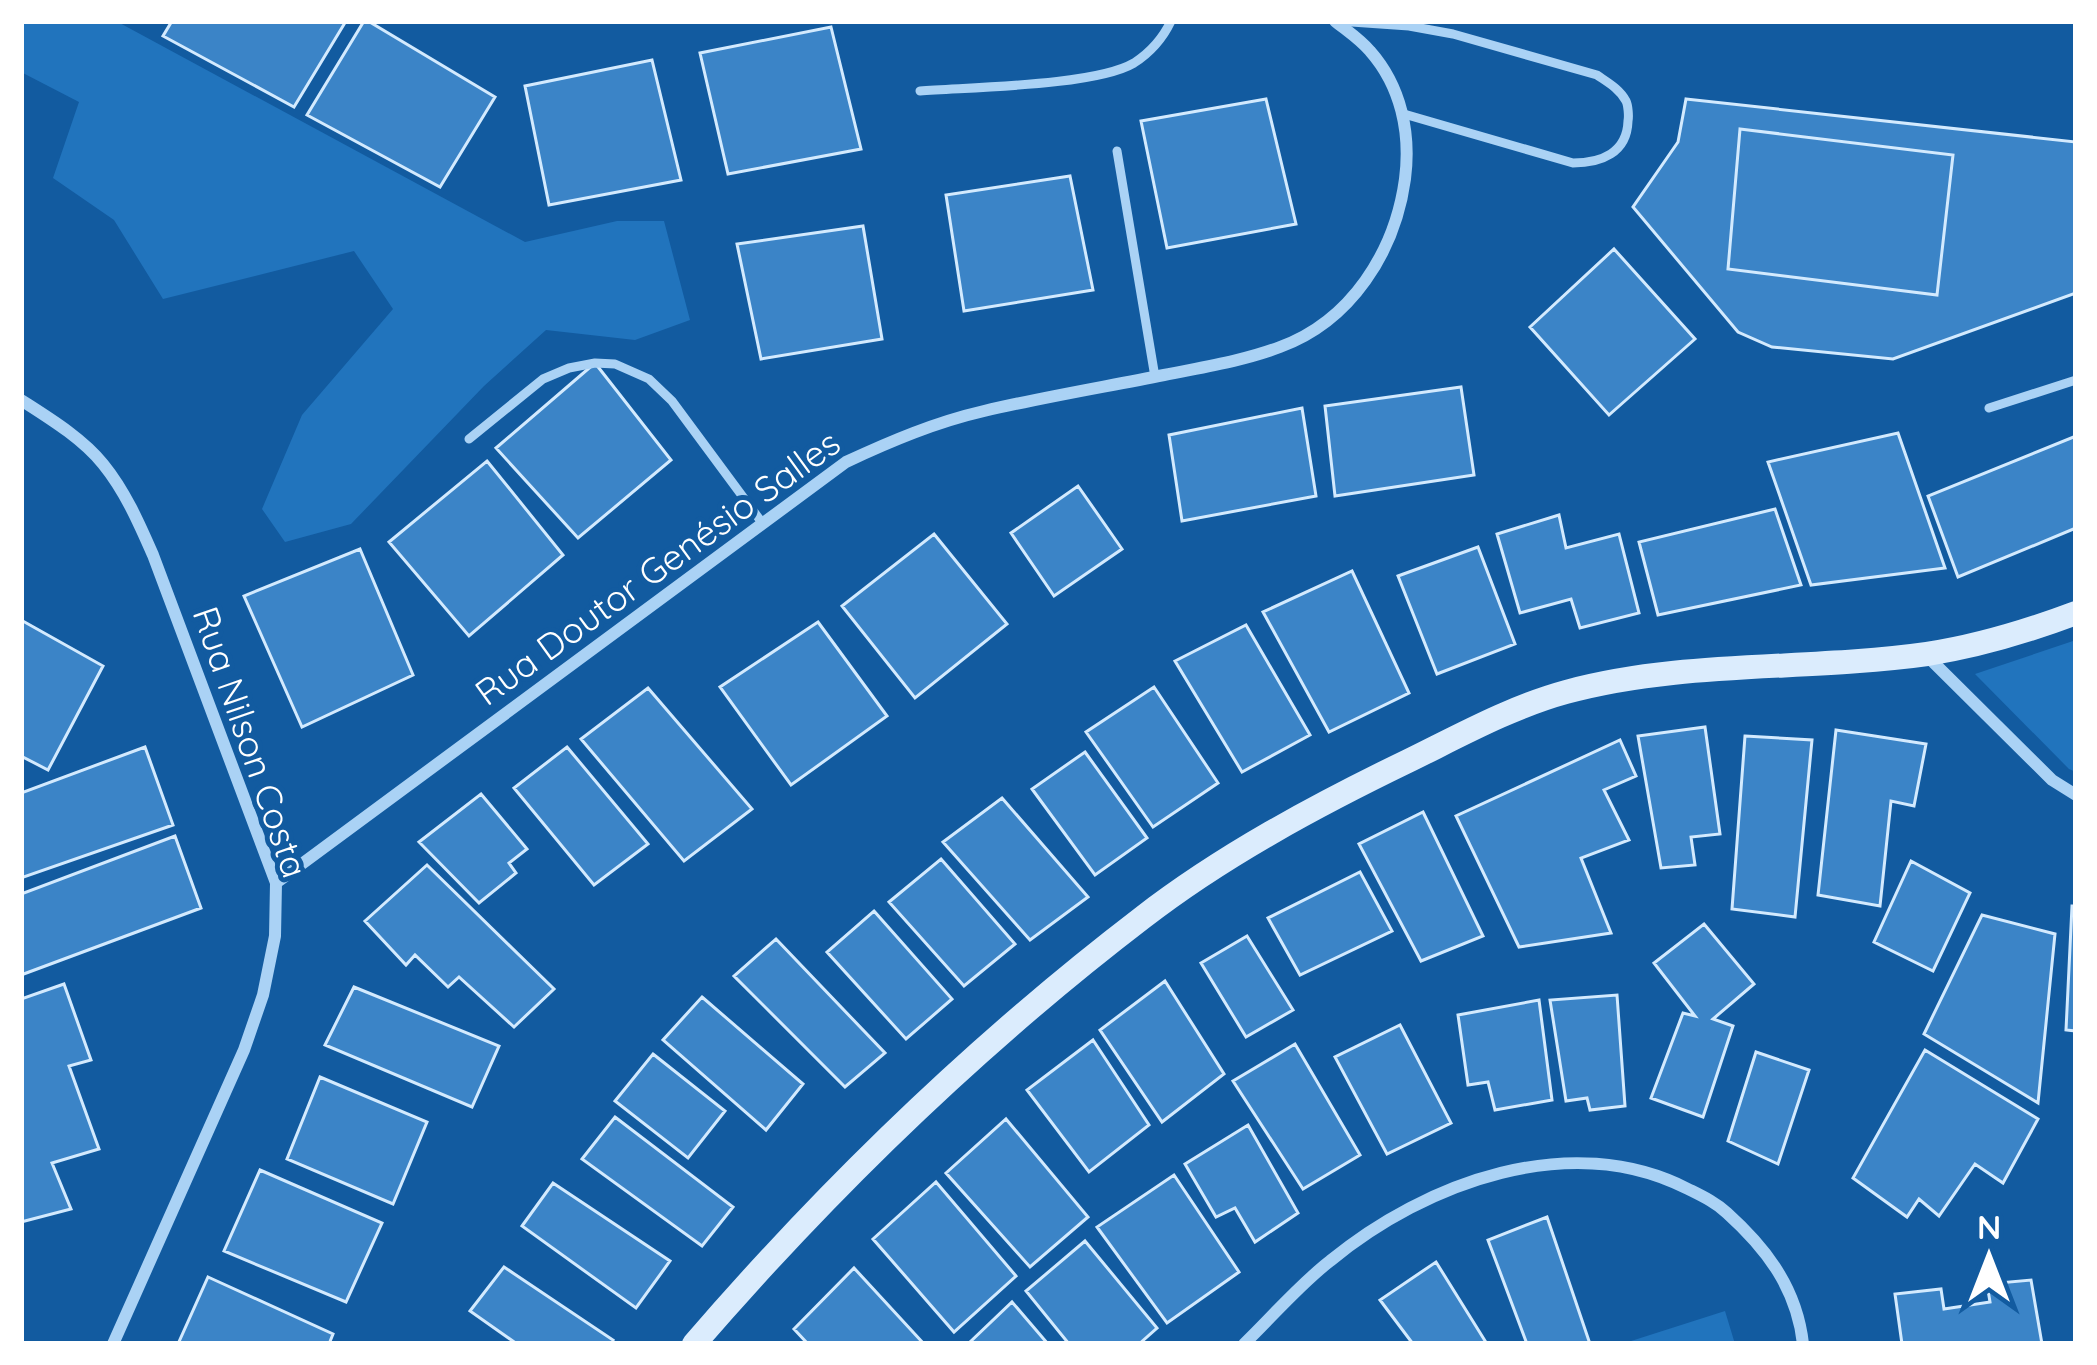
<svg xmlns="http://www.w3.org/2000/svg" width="2097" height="1365" font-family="Quicksand,sans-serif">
<rect width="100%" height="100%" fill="#125ba0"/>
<path fill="#2174bd" d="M21 21H116L525 242 617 221H664L690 320 635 340 546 330 484 386 351 524 285 542 262 509 302 415 393 309 354 251 163 299 114 220 53 178 79 102 21 72Z
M2076 640V772L2069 769 1975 674Z
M1725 1311 1735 1344H1629L1628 1342Z"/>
<path fill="#3b84c7" stroke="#d3eafe" stroke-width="3" d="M172 21H346L294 107 163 36Z
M364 21H368L495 97 440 187 307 115Z
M831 27 861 149 728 174 700 53Z
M652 60 681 180 549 205 525 86Z
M1266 99 1296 224 1167 248 1141 121Z
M1686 99 2076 142V293L1893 359 1772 347 1738 332 1633 207 1678 142Z
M1740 129 1953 155 1937 295 1728 269Z
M1070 176 1093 290 964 311 946 195Z
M863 226 882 339 761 359 737 244Z
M1614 249 1695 339 1609 415 1530 327Z
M595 363 671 460 578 538 496 448Z
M1461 387 1474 475 1335 496 1325 406Z
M1302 408 1316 496 1182 521 1169 435Z
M1898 433 1945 568 1811 585 1768 462Z
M2076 436V528L1958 577 1928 496Z
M487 461 563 555 469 636 389 542Z
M1078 486 1122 549 1054 596 1011 533Z
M1775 509 1801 585 1658 615 1639 542Z
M1559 515 1566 548 1619 534 1639 613 1580 628 1571 599 1520 613 1497 534Z
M934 534 1007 624 915 698 842 606Z
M1478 547 1515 644 1437 674 1398 576Z
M360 549 413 675 302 727 244 596Z
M1352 571 1409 693 1329 732 1263 612Z
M21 620 103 666 48 770 21 756Z
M818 622 887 716 791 785 720 687Z
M1246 625 1310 735 1242 772 1175 661Z
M1154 687 1218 783 1153 827 1086 732Z
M648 688 752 809 684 861 581 739Z
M1705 727 1720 834 1691 837 1695 865 1661 868 1638 736Z
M1836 730 1926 744 1914 806 1891 801 1880 906 1818 895Z
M1745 736 1812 740 1795 917 1732 909Z
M1620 740 1636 776 1604 790 1629 840 1581 858 1611 933 1519 947 1456 816Z
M145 747 173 825 21 878V793Z
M567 747 648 844 594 885 514 788Z
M1085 752 1147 838 1095 875 1032 789Z
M481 794 527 849 509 863 516 873 479 903 419 842Z
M1002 798 1088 897 1030 940 943 842Z
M1423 812 1483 936 1421 961 1359 844Z
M175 836 201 908 21 975V894Z
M941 859 1015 944 964 986 889 902Z
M1911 861 1970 893 1933 971 1874 942Z
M427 865 554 989 514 1027 459 977 448 987 415 955 406 965 365 921Z
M1360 872 1392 931 1300 975 1268 918Z
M2072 906H2076V1031L2066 1030Z
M874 911 952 999 906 1039 827 952Z
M1982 915 2055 934 2038 1103 1924 1034Z
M1704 924 1754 984 1713 1019 1733 1026 1703 1117 1651 1098 1683 1013 1695 1016 1654 963Z
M1247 936 1293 1010 1246 1037 1201 963Z
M776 939 885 1053 845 1087 734 976Z
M1165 981 1224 1074 1162 1122 1100 1030Z
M64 984 91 1060 69 1066 99 1149 52 1163 71 1209 21 1222V999Z
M354 987 499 1046 472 1107 325 1045Z
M1617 995 1625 1106 1590 1110 1587 1098 1566 1101 1550 1000Z
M702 997 803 1084 766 1130 663 1040Z
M1539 1000 1552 1100 1495 1110 1488 1082 1468 1085 1458 1015Z
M1400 1025 1451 1123 1387 1154 1335 1057Z
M1093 1040 1149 1125 1089 1172 1027 1090Z
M1295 1044 1360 1155 1303 1189 1233 1081Z
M1925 1050 2038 1119 2003 1183 1975 1164 1939 1216 1919 1199 1907 1217 1853 1178Z
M1756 1052 1809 1070 1778 1164 1728 1141Z
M653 1054 725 1111 688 1158 615 1101Z
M320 1077 427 1122 393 1204 287 1159Z
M615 1117 733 1207 702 1246 582 1159Z
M1006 1119 1088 1217 1030 1267 946 1173Z
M1248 1125 1298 1213 1255 1242 1235 1208 1216 1217 1185 1164Z
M260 1170 382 1223 346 1302 224 1251Z
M1174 1175 1239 1272 1167 1323 1097 1227Z
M936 1182 1016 1276 954 1332 873 1239Z
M553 1183 670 1261 636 1308 522 1226Z
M1547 1217 1590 1344H1527L1488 1240Z
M1085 1241 1157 1328 1139 1344H1069L1026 1291Z
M1436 1262 1487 1344H1413L1380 1300Z
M504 1267 613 1340 610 1344H517L470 1311Z
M854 1268 924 1344H808L794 1329Z
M208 1277 333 1334 329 1344H178Z
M2031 1280 2042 1344H1902L1895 1294 1941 1289 1944 1309 1990 1302 1987 1284Z
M1012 1302 1048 1344H968Z"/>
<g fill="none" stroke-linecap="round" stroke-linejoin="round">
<path stroke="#aad2f5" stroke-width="9" d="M1337 21 1409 26 1453 34 1597 75C1607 82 1620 89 1626 101 1628 105 1629 116 1628 121 1627 153 1601 163 1573 163L1404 114
M920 91C971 87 1095 86 1134 63 1151 52 1163 38 1171 21
M1117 151 1155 377
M1989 408 2076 380
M469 439 543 379 569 368 595 363 615 364 649 379 672 401 763 524"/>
<path stroke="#aad2f5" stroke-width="12" d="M21 400C49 418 82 438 103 464 125 491 139 523 153 555L276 883 275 936 263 995 244 1050 113 1344
M1926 655 2052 780 2076 795
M276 883 846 462C891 441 936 422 984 411 1043 397 1104 387 1164 375 1203 367 1243 361 1280 347 1351 321 1395 252 1405 179 1411 133 1401 86 1370 51 1360 39 1346 30 1335 21
M1244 1344C1272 1317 1299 1285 1330 1261 1426 1182 1571 1129 1688 1189 1702 1196 1715 1202 1727 1213 1767 1249 1797 1289 1803 1344"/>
<path stroke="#dbecfd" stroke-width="24" d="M694 1344C827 1190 980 1042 1142 918 1222 856 1317 805 1408 761 1459 736 1511 707 1566 692 1684 660 1807 671 1927 654 1979 646 2028 631 2076 613"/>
</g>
<g text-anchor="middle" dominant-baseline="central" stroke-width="10" stroke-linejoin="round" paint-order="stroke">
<g font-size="36" fill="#fff" stroke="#125ba0">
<text transform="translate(657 567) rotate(-36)">Rua Doutor Genésio Salles</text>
<text transform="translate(251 742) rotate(71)">Rua Nilson Costa</text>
</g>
</g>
<rect width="2097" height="1365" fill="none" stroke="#ffffff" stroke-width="48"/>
<g transform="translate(1989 1257)" stroke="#125ba0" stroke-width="9" paint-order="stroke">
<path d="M0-9L21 45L0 30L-21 45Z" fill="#ffffff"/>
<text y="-18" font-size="33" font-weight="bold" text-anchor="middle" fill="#ffffff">N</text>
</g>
</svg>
